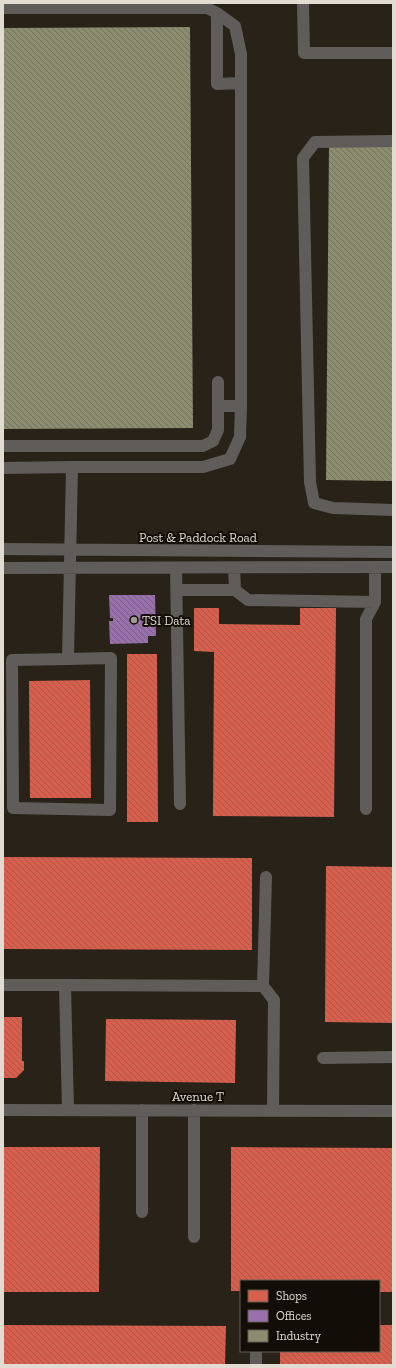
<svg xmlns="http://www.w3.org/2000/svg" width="396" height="1368" font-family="'Zilla Slab',serif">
<defs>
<pattern id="shops-back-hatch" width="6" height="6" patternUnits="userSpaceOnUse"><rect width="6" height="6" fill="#d6604d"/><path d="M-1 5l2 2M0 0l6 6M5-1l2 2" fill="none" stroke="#aa5749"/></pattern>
<pattern id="offices-back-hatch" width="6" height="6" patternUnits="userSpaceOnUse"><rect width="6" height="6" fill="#9970ab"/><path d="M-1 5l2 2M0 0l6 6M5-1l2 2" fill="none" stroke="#7b6085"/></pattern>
<pattern id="industry-back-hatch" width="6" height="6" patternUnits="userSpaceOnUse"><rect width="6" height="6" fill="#8c8c6e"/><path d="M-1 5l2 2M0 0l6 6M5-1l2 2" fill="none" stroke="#73725e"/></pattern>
</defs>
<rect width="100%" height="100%" fill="#282219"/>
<path fill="url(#shops-back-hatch)" d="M194 608H219V624L300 625V608H336L334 817 213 816 214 652 194 651Z
M127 654H157L158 822H127Z
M90 680 91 798H30L29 681Z
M3 857 252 858V950L3 949Z
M326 866 393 867V1023L325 1022Z
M3 1017H22V1061H24V1070L16 1078H3Z
M106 1019 236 1020 235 1083 105 1081Z
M3 1147H100L99 1292H3Z
M231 1147 392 1148 393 1292H379V1281H241V1291H231Z
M3 1325 226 1326 225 1365H3Z
M379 1325H393V1365H280V1351H379Z"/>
<path fill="url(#offices-back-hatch)" d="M109 595H155L156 636H148V643L110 644 109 621H113V618H110Z"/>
<path fill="url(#industry-back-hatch)" d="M190 27 193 428 3 429V28Z
M329 145 393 146V481L326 480Z"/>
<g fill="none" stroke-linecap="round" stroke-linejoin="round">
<path stroke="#5f5c5a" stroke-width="12" d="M303 3 304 53H393
M3 8H207L217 13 235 26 241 54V406L240 437 230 459 203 467H72
M217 13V84L241 83
M393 141 315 142 303 158 310 482 314 503 333 508 393 510
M218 406H241
M3 446H203L213 441 218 430V382
M3 468 72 467 68 659 111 658 110 810 13 808 12 660 68 659
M3 549 393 552
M3 568 393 567
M176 568 180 804
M177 590H235L234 568
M235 590 248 600 375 602V567
M366 809V619L375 602
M3 985H65
M263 986 266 877
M323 1058 393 1057
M3 1110 393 1111
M68 1110 65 985 263 986 274 1000 273 1111
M142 1110V1212
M194 1237V1110
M256 1351V1365"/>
</g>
<circle fill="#a19a91" stroke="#120d07" stroke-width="1.5" cx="134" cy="620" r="4"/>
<g text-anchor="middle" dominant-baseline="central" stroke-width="4" stroke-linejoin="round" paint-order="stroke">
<g font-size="13" fill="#e2dbd1" stroke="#120d07">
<text x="198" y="537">Post &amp; Paddock Road</text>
<text x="198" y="1096">Avenue T</text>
</g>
<g font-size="13" fill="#e2dbd1" stroke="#120d07" text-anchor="start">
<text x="142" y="620">TSI Data</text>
</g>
</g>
<rect width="396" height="1368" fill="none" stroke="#e2dbd1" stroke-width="8"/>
<rect x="240" y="1280" width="140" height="72" fill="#120d07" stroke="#655f58"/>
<rect x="248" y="1290" width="20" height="12" fill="#d6604d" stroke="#655f58"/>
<text x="276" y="1300" font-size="12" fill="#e2dbd1">Shops</text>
<rect x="248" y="1310" width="20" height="12" fill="#9970ab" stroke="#655f58"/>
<text x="276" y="1320" font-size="12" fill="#e2dbd1">Offices</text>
<rect x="248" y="1330" width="20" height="12" fill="#8c8c6e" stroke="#655f58"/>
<text x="276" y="1340" font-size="12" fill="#e2dbd1">Industry</text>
</svg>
